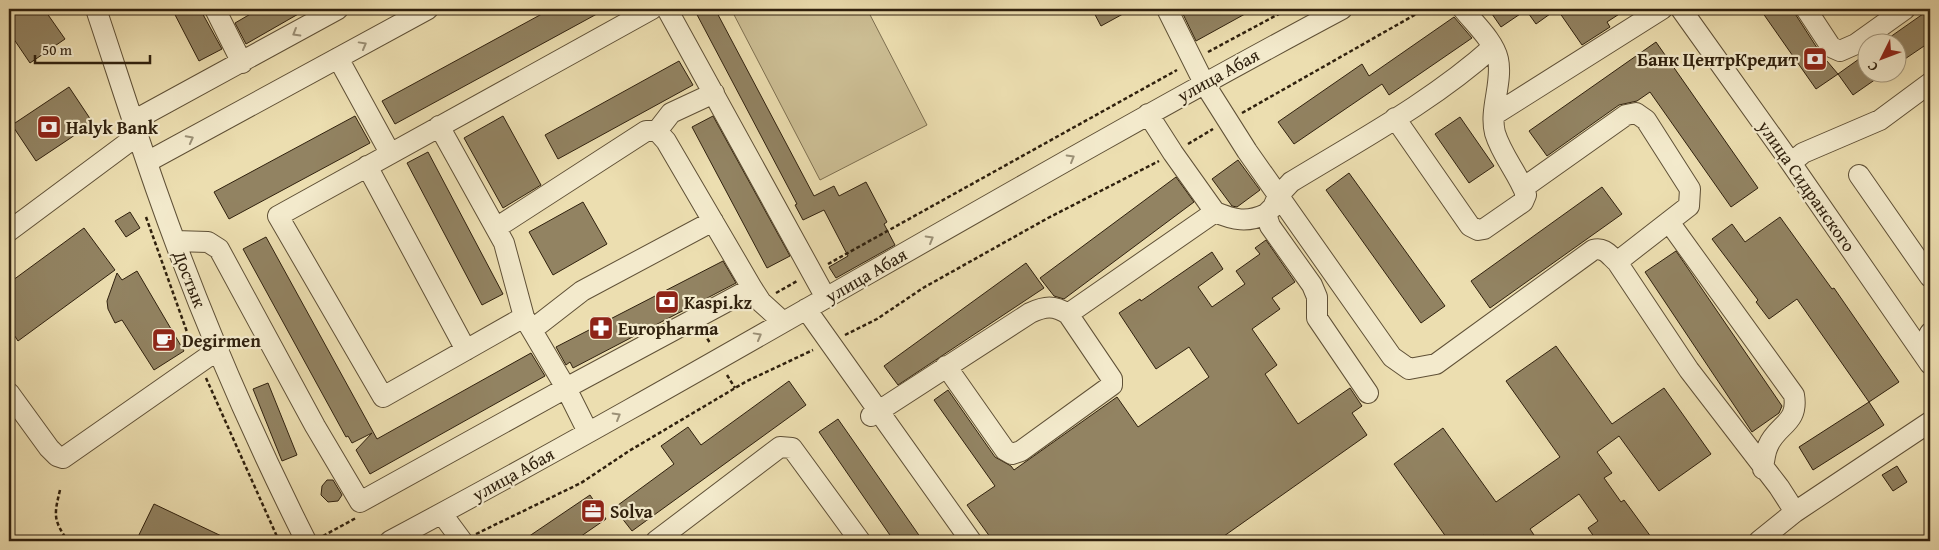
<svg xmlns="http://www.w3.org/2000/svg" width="1939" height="550" font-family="'Gentium Book Plus',serif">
<rect width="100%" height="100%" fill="#ecdeb0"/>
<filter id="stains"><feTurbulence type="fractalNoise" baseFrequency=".004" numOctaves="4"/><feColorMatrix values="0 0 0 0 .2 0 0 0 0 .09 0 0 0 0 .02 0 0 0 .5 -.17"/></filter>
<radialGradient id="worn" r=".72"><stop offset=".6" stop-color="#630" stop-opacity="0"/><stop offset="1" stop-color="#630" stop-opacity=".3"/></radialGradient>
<path fill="#ccbe94" stroke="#7e7051" d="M731 9H867L927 125 820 180Z"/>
<path fill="#928362" stroke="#30210e" d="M9 9H44L65 39 30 63 9 32Z
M172 9H200L222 49 199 61Z
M259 9H307L246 44 235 23Z
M551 9H606L395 124 382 101Z
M694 9H715L814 196 834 186 839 196 866 182 887 222 884 224 895 245 836 278 829 267 848 256 824 210 803 220 795 205 797 204Z
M1092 9H1132L1101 26Z
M1189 9H1254L1196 41 1182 12Z
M1500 9H1627L1607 22 1610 27 1582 45 1557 9 1536 24 1526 10 1501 27 1492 14Z
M1760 9H1792L1821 54 1838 74 1816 89Z
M1930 9V42L1896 65V42H1883Z
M1454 17 1472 38 1389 95 1382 84 1294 144 1278 122 1362 64 1369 76Z
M1656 42 1758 188 1731 207 1650 92 1637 101 1619 105 1547 156 1529 131Z
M1866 54V72H1886L1853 95 1838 74Z
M679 61 693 85 558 159 545 135Z
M69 87 93 123 36 161 12 125Z
M355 116 370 143 229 219 214 192Z
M503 116 541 185 503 208 464 138Z
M713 116 790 256 767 268 692 127Z
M1460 117 1494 166 1469 183 1435 134Z
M428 152 503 294 482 305 407 163Z
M1238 160 1260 190 1237 207 1232 206 1212 179Z
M1349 173 1445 306 1421 323 1326 190Z
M1176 177 1194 202 1064 299 1054 296 1040 278Z
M1602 187 1622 214 1490 308 1471 281Z
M583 202 607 244 553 275 529 232Z
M130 212 140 228 126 237 115 221Z
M1780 217 1832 289 1834 288 1899 382 1869 402 1797 299 1769 319 1756 302 1758 300 1712 239 1732 224 1745 242Z
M84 228 115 270 18 341 9 327V283Z
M266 237 377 439 531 353 545 376 370 474 356 450 372 433 352 443 348 436 346 437 243 249Z
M1266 240 1295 282 1272 298 1280 309 1252 329 1277 365 1265 374 1298 424 1350 388 1362 406 1352 413 1367 435 1217 541H993L967 505 995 486 934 400 948 390 995 457 1011 466 1014 470 1117 397 1138 427 1209 377 1189 347 1156 369 1119 313 1140 299 1141 301 1212 252 1223 269 1198 287 1212 307 1245 284 1236 271 1260 254 1255 248Z
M1676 251 1782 406 1779 413 1752 432 1645 272Z
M723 261 736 283 573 368 570 362 566 365 556 347Z
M1026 263 1044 288 898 385 884 366Z
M137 271 184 351 154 370 122 320 115 323 108 309 107 301 117 273 122 280Z
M1556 346 1612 424 1664 388 1711 454 1659 491 1619 436 1597 452 1612 473 1604 478 1621 502 1624 500 1654 541H1597L1588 528 1598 521 1579 494 1530 529 1538 541H1489L1484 535 1476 541H1449L1394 464 1443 428 1496 502 1560 457 1506 381Z
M789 381 806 405 632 531 614 508 674 464 661 446 688 427 701 445Z
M268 383 297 455 282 461 253 389Z
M1869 402 1884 425 1813 470 1799 447Z
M838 419 923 541H894L819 432Z
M1897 466 1907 482 1893 491 1882 475Z
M327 480H333L342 495 338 501 328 502 321 495 322 486Z
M590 495 606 519 574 541H522Z
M154 504 232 541H136Z"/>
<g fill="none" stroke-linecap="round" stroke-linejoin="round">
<defs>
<path id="minor" d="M96 9C116 69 135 129 156 189 198 309 249 428 306 541
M215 9 242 63
M667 9 826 298
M1167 9 1204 83 1247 151 1392 357 1409 369 1436 364 1593 250C1605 247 1609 255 1617 262L1689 370 1779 487 1795 512 1930 422
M1681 9 1791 163 1930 364
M1806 9 1831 47 1840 51 1856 44 1905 9
M338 58 390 153
M1148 114 1173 153 1215 212
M1494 115 1662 9
M1395 118 1470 226 1478 230 1484 229 1523 202 1526 195C1518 173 1502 156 1495 133 1489 110 1503 82 1498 59 1494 41 1474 23 1463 9
M133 121 338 9
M439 126 504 243 524 317 566 388 752 288 761 302 783 322
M657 131 671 113 714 93
M147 162 428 9
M1791 163 1803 153 1880 120 1930 83
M367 166 466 350
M1859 175 1930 277
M1523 188 1626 115 1636 113 1646 120 1690 189 1689 206 1617 262
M1669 222 1794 395C1799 424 1777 424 1768 446 1765 452 1764 461 1763 469
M496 228 646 131H657L666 141 752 288
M9 231 138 135
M175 241 208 242 219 249 315 426 360 502 566 388 588 432
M806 309 971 541
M524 317 383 397 278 216 652 9
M533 329 582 291 713 221
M1921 351 1930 333
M946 366 1005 450 1012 454 1021 451 1112 385V379L1068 314
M9 393 49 448 57 456 63 458 219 349
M1368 393 1317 318V297L1312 285 1270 226 1266 214 1273 207 1278 196 1291 182C1360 140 1433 101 1493 47
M871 416 1030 313C1045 306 1054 305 1068 314L1215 212C1234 220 1247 223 1266 214
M442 514 462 541
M390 541C711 370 1021 180 1342 9
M656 541 780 447 792 448 860 541
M1759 541 1795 512"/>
</defs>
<use href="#minor" stroke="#5f5036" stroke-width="22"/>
<path stroke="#30210e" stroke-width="2.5" stroke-dasharray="4 2.5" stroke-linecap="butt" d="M76 9 78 15
M1208 52 1288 9
M1242 113 1425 9
M1188 144 1213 129
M146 217 192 346
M828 264 1177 70
M776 293 797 281
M704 333 710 343
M845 335 877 319 923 288 1048 218 1159 161
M727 375 735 388
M206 378 279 541
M60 490C54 515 53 520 68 541
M476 534 581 483 629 451 747 381 813 350
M323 536 356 518"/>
<use href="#minor" stroke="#f3eacc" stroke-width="20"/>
</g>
<defs><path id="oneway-chevron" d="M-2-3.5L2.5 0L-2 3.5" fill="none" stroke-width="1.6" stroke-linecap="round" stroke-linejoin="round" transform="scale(1.25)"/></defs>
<g stroke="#9b9076">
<use href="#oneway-chevron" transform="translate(296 33) rotate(150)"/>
<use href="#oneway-chevron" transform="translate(363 45) rotate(-29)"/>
<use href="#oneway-chevron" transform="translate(190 139) rotate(-28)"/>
<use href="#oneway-chevron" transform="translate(1071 158) rotate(-30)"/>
<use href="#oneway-chevron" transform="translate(930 239) rotate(-30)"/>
<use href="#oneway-chevron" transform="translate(758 336) rotate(-29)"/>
<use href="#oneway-chevron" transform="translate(617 416) rotate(-30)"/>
</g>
<defs>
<symbol id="bank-square" viewBox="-11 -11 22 22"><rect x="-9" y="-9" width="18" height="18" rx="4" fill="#8f2418" stroke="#f3eacc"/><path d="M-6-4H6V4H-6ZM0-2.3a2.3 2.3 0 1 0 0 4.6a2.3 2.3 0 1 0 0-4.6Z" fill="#fff"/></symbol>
<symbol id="pharmacy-square" viewBox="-11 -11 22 22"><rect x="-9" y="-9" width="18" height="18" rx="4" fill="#8f2418" stroke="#f3eacc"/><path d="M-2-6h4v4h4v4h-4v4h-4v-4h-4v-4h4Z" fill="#fff"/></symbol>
<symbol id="cafe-square" viewBox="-11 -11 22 22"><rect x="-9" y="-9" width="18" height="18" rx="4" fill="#8f2418" stroke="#f3eacc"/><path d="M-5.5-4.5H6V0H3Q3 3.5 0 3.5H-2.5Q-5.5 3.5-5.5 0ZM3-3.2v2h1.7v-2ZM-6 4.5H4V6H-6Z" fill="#fff"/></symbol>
<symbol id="office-square" viewBox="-11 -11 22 22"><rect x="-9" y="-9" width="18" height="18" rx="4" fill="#8f2418" stroke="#f3eacc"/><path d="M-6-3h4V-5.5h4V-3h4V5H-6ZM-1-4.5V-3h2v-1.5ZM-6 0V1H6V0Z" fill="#fff"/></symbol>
</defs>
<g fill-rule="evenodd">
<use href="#bank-square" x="1801" y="45" width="28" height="28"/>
<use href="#bank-square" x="35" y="113" width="28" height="28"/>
<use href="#bank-square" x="653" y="288" width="28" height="28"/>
<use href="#pharmacy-square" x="587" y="314" width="28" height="28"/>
<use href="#cafe-square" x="150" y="326" width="28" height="28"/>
<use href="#office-square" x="579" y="497" width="28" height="28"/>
</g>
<g text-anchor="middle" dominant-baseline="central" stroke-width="4.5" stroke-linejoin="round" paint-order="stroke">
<g font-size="18" font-weight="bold" fill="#30210e" stroke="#f3eacc" text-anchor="start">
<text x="1798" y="59" text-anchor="end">Банк ЦентрКредит</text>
<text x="66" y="127">Halyk Bank</text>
<text x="684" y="302">Kaspi.kz</text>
<text x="618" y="328">Europharma</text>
<text x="182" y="340">Degirmen</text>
<text x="610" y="511">Solva</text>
</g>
<g font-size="18" fill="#30210e" stroke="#f3eacc">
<text transform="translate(1218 75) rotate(-29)">улица Абая</text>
<text transform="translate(1807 186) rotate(55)">улица Сидранского</text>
<text transform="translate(866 275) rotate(-30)">улица Абая</text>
<text transform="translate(190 279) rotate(68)">Достык</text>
<text transform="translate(513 474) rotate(-29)">улица Абая</text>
</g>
</g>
<rect width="1939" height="550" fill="none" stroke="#ecdeb0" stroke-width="30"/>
<rect x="10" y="10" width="1919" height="530" fill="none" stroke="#30210e" stroke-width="2.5"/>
<rect x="15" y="15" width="1909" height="520" fill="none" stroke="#30210e"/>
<g transform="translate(1882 58) rotate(228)"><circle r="24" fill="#f3eacc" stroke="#a59a80"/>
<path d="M0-4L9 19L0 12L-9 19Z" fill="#8f2418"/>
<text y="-8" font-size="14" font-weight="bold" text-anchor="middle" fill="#30210e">С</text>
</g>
<path d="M35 55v8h115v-8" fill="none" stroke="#30210e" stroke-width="2.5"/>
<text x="42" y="55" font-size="15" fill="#30210e" stroke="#f3eacc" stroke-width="4" paint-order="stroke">50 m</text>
<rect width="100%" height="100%" filter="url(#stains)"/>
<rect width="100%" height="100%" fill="url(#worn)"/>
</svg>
